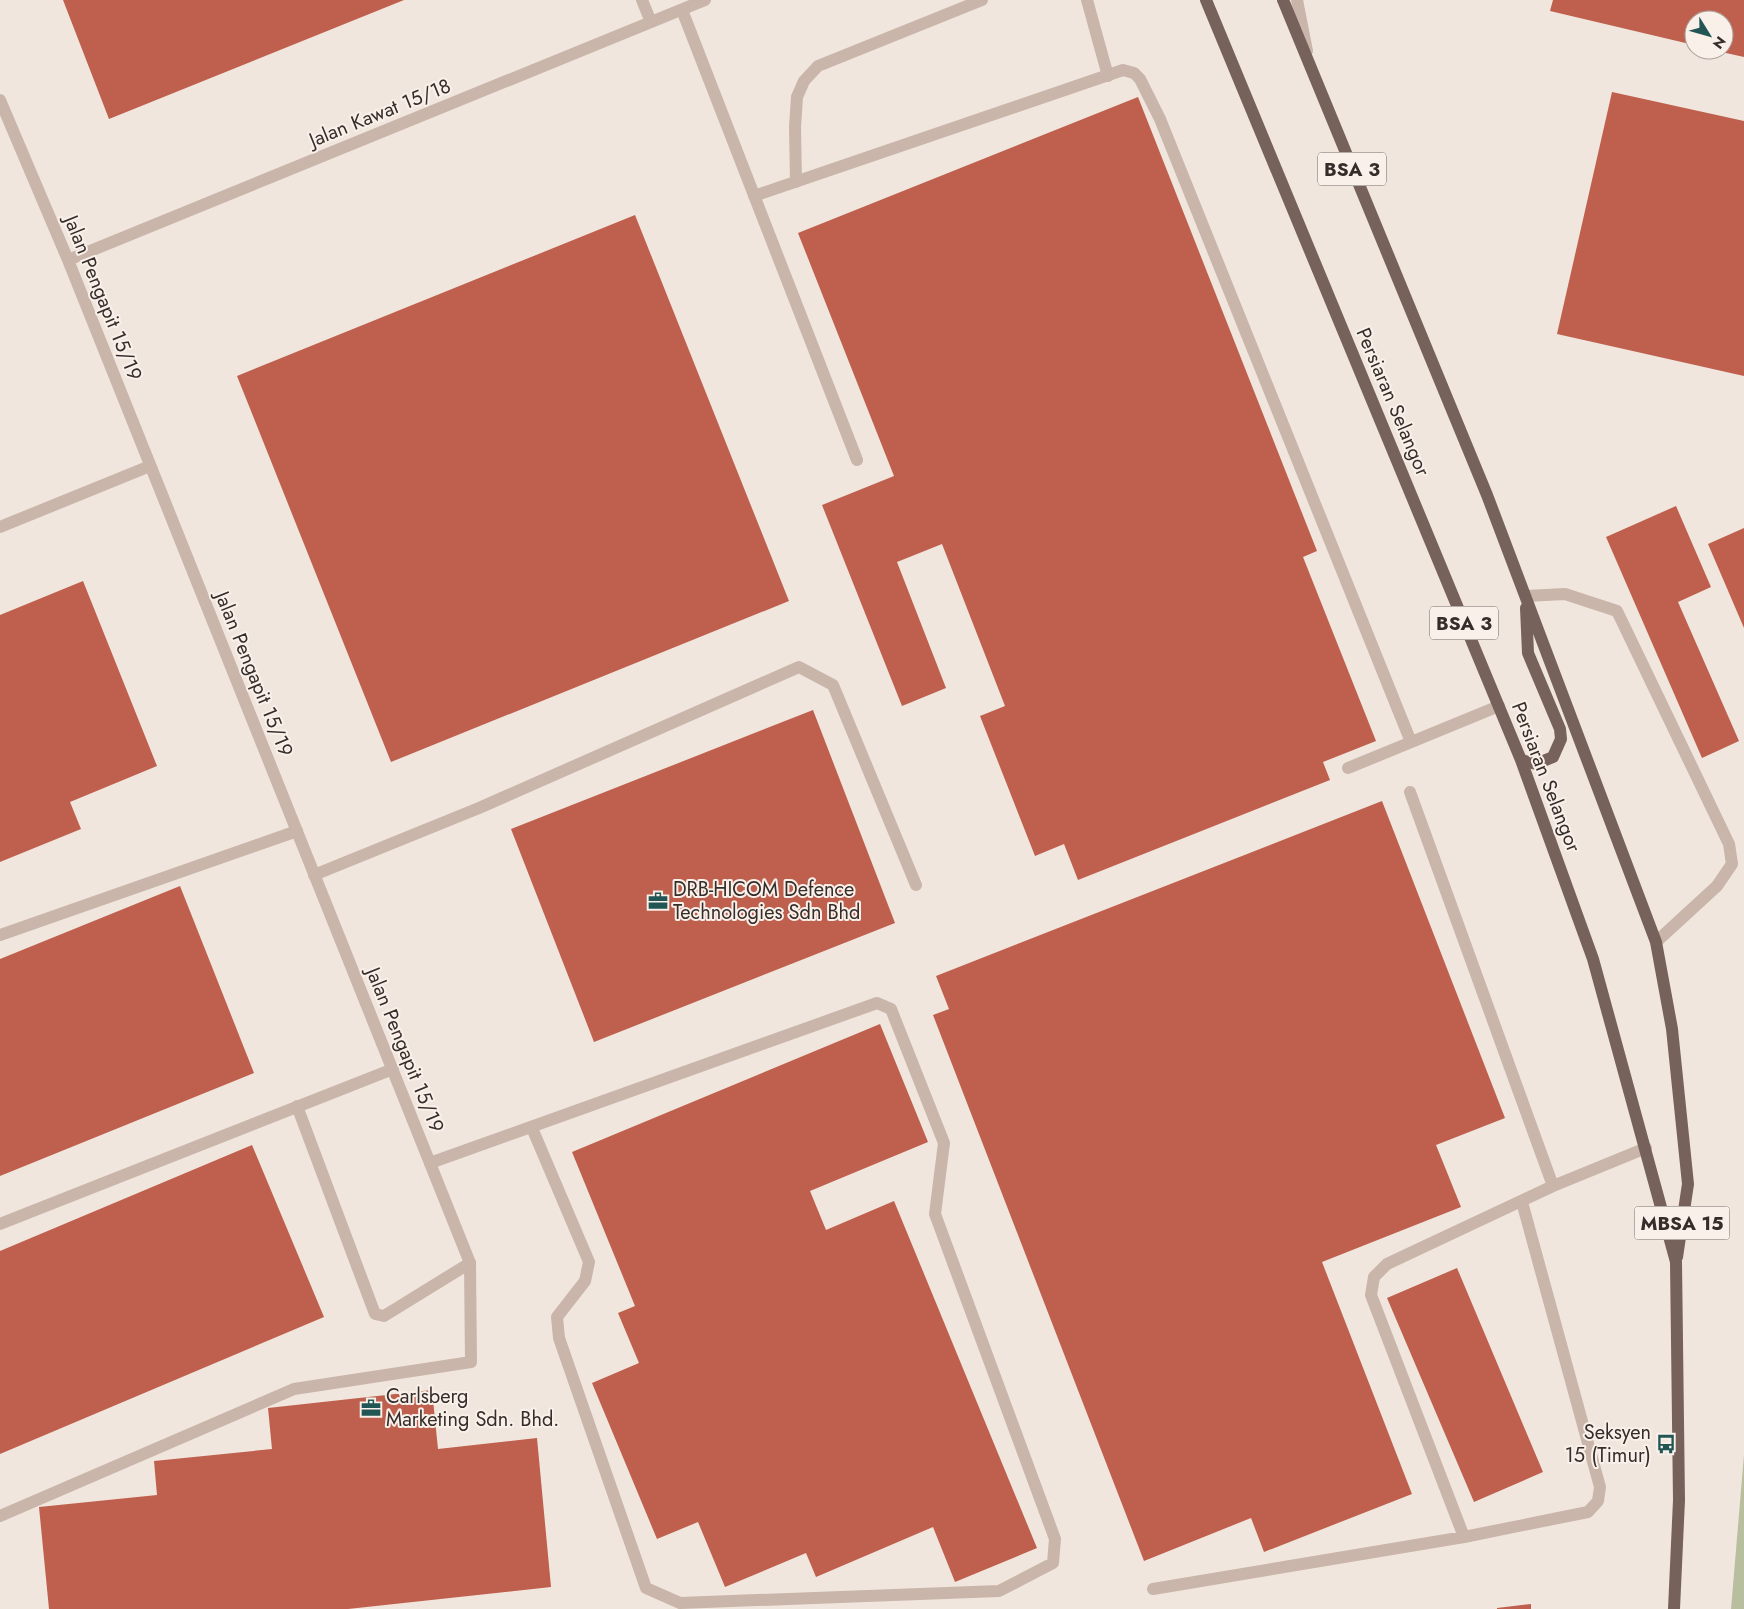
<svg xmlns="http://www.w3.org/2000/svg" width="1744" height="1609" font-family="Jost,sans-serif">
<rect width="100%" height="100%" fill="#f1e6dd"/>
<path fill="#b7bf9e" d="M1744 1455V1609H1731Z"/>
<path fill="#bf5f4d" d="M63 0H404L109 119Z
M1553 0H1744V57L1717 51 1724 50V20H1694V45L1550 11Z
M1612 92 1744 121V376L1557 334Z
M1138 97 1317 551 1303 557 1376 741 1323 762 1330 780 1078 880 1064 844 1035 856 980 716 1005 706 942 544 897 562 946 688 902 706 822 505 894 476 798 233Z
M635 215 789 601 391 762 237 376Z
M1676 506 1711 587 1678 602 1739 741 1702 758 1606 537Z
M1744 528V628L1708 544Z
M83 581 157 766 70 802 81 829 0 862V615Z
M813 710 895 923 594 1042 511 829Z
M1382 801 1505 1118 1436 1145 1461 1207 1322 1262 1412 1494 1264 1552 1251 1518 1144 1561 933 1015 949 1009 936 976Z
M180 886 254 1073 0 1176V959Z
M880 1024 928 1142 810 1191 826 1230 894 1201 1037 1548 955 1582 933 1527 816 1577 806 1553 725 1587 698 1522 657 1539 592 1383 639 1363 618 1313 635 1306 572 1152Z
M252 1145 324 1317 0 1454V1251Z
M1457 1268 1543 1472 1474 1502 1387 1298Z
M432 1390 438 1449 537 1438 551 1587 348 1609H49L39 1507 157 1495 154 1461 272 1449 268 1408Z
M1531 1604V1609H1497V1608Z"/>
<g fill="none" stroke-linecap="round" stroke-linejoin="round">
<path stroke="#c9b5aa" stroke-width="12" d="M642 0 651 22
M1087 0 1108 76
M682 10 857 460
M796 182 795 127 797 97 804 81 818 66 982 0
M754 196 1123 70 1134 73 1140 79 1160 119 1411 742
M0 527 150 466
M1526 596 1565 594 1617 611 1729 844 1732 864 1717 886 1656 942
M1348 768 1499 706
M1410 792 1553 1186
M314 875 479 808 799 667 833 685 916 885
M0 935 297 831
M297 1106 375 1314 384 1316 470 1263
M430 1163 877 1003 891 1009 944 1143 935 1214 1055 1539 1053 1563 999 1591 680 1603 646 1588 559 1338 557 1317 585 1281 589 1262 532 1128
M0 1224 393 1069
M0 1516 294 1389 471 1362 470 1263
M1464 1537 1371 1295 1374 1277 1387 1264 1553 1186 1646 1148
M1153 1589 1464 1537 1588 1512 1598 1501 1600 1487 1522 1202"/>
<path stroke="#c9b5aa" stroke-width="12" d="M1297 0 1307 51
M0 100 68 260 470 1263
M68 260 705 0"/>
<path stroke="#77625b" stroke-width="12" d="M1206 0 1521 760 1593 959 1676 1262 1679 1500 1674 1609
M1283 0 1487 495 1656 942 1672 1029 1688 1184 1677 1257
M1521 760 1536 764 1553 757 1561 739 1560 729 1528 653 1526 608"/>
</g>
<defs>
<symbol id="office-bare" viewBox="-9 -9 18 18"><path d="M-6-3h4V-5.5h4V-3h4V5H-6ZM-1-4.5V-3h2v-1.5ZM-6 0V1H6V0Z" fill="#215655" stroke="#f9f0ea" stroke-width="2.5" paint-order="stroke"/></symbol>
<symbol id="bus-bare" viewBox="-9 -9 18 18"><path d="M-5-6H5V4H4V6H2V4H-2V6H-4V4H-5ZM-3.5-4V0h7V-4ZM-3.5 1.2v1.5H-2V1.2ZM2 1.2v1.5H3.5V1.2Z" fill="#215655" stroke="#f9f0ea" stroke-width="2.5" paint-order="stroke"/></symbol>
</defs>
<g fill-rule="evenodd">
<use href="#office-bare" x="644" y="887" width="28" height="28"/>
<use href="#office-bare" x="357" y="1394" width="28" height="28"/>
<use href="#bus-bare" x="1652" y="1430" width="28" height="28"/>
</g>
<g text-anchor="middle" dominant-baseline="central" stroke-width="4" stroke-linejoin="round" paint-order="stroke">
<g fill="#f9f0ea" stroke="#706763" stroke-width="1">
<rect x="1318" y="152.5" width="68" height="33" rx="4"/>
<rect x="1430" y="606.5" width="68" height="33" rx="4"/>
<rect x="1634.5" y="1206.5" width="95" height="33" rx="4"/>
</g>
<g font-size="19" font-weight="bold" fill="#362c29">
<text x="1352" y="169">BSA 3</text>
<text x="1464" y="623">BSA 3</text>
<text x="1682" y="1223">MBSA 15</text>
</g>
<g font-size="20" fill="#362c29" stroke="#f9f0ea">
<text transform="translate(380 113) rotate(-22)">Jalan Kawat 15/18</text>
<text transform="translate(103 298) rotate(68)">Jalan Pengapit 15/19</text>
<text transform="translate(1393 402) rotate(67)">Persiaran Selangor</text>
<text transform="translate(254 674) rotate(68)">Jalan Pengapit 15/19</text>
<text transform="translate(1546 777) rotate(69)">Persiaran Selangor</text>
<text transform="translate(405 1050) rotate(68)">Jalan Pengapit 15/19</text>
</g>
<g font-size="20" fill="#362c29" stroke="#f9f0ea" text-anchor="start">
<text x="673" y="889">DRB-HICOM Defence<tspan x="673" dy="23">Technologies Sdn Bhd</tspan></text>
<text x="386" y="1396">Carlsberg<tspan x="386" dy="23">Marketing Sdn. Bhd.</tspan></text>
<text x="1651" y="1432" text-anchor="end">Seksyen<tspan x="1651" dy="23">15 (Timur)</tspan></text>
</g>
</g>
<g transform="translate(1709 35) rotate(127)"><circle r="24" fill="#f9f0ea" stroke="#aba29d"/>
<path d="M0-4L9 19L0 12L-9 19Z" fill="#215655"/>
<text y="-8" font-size="14" font-weight="bold" text-anchor="middle" fill="#362c29">N</text>
</g>
</svg>
